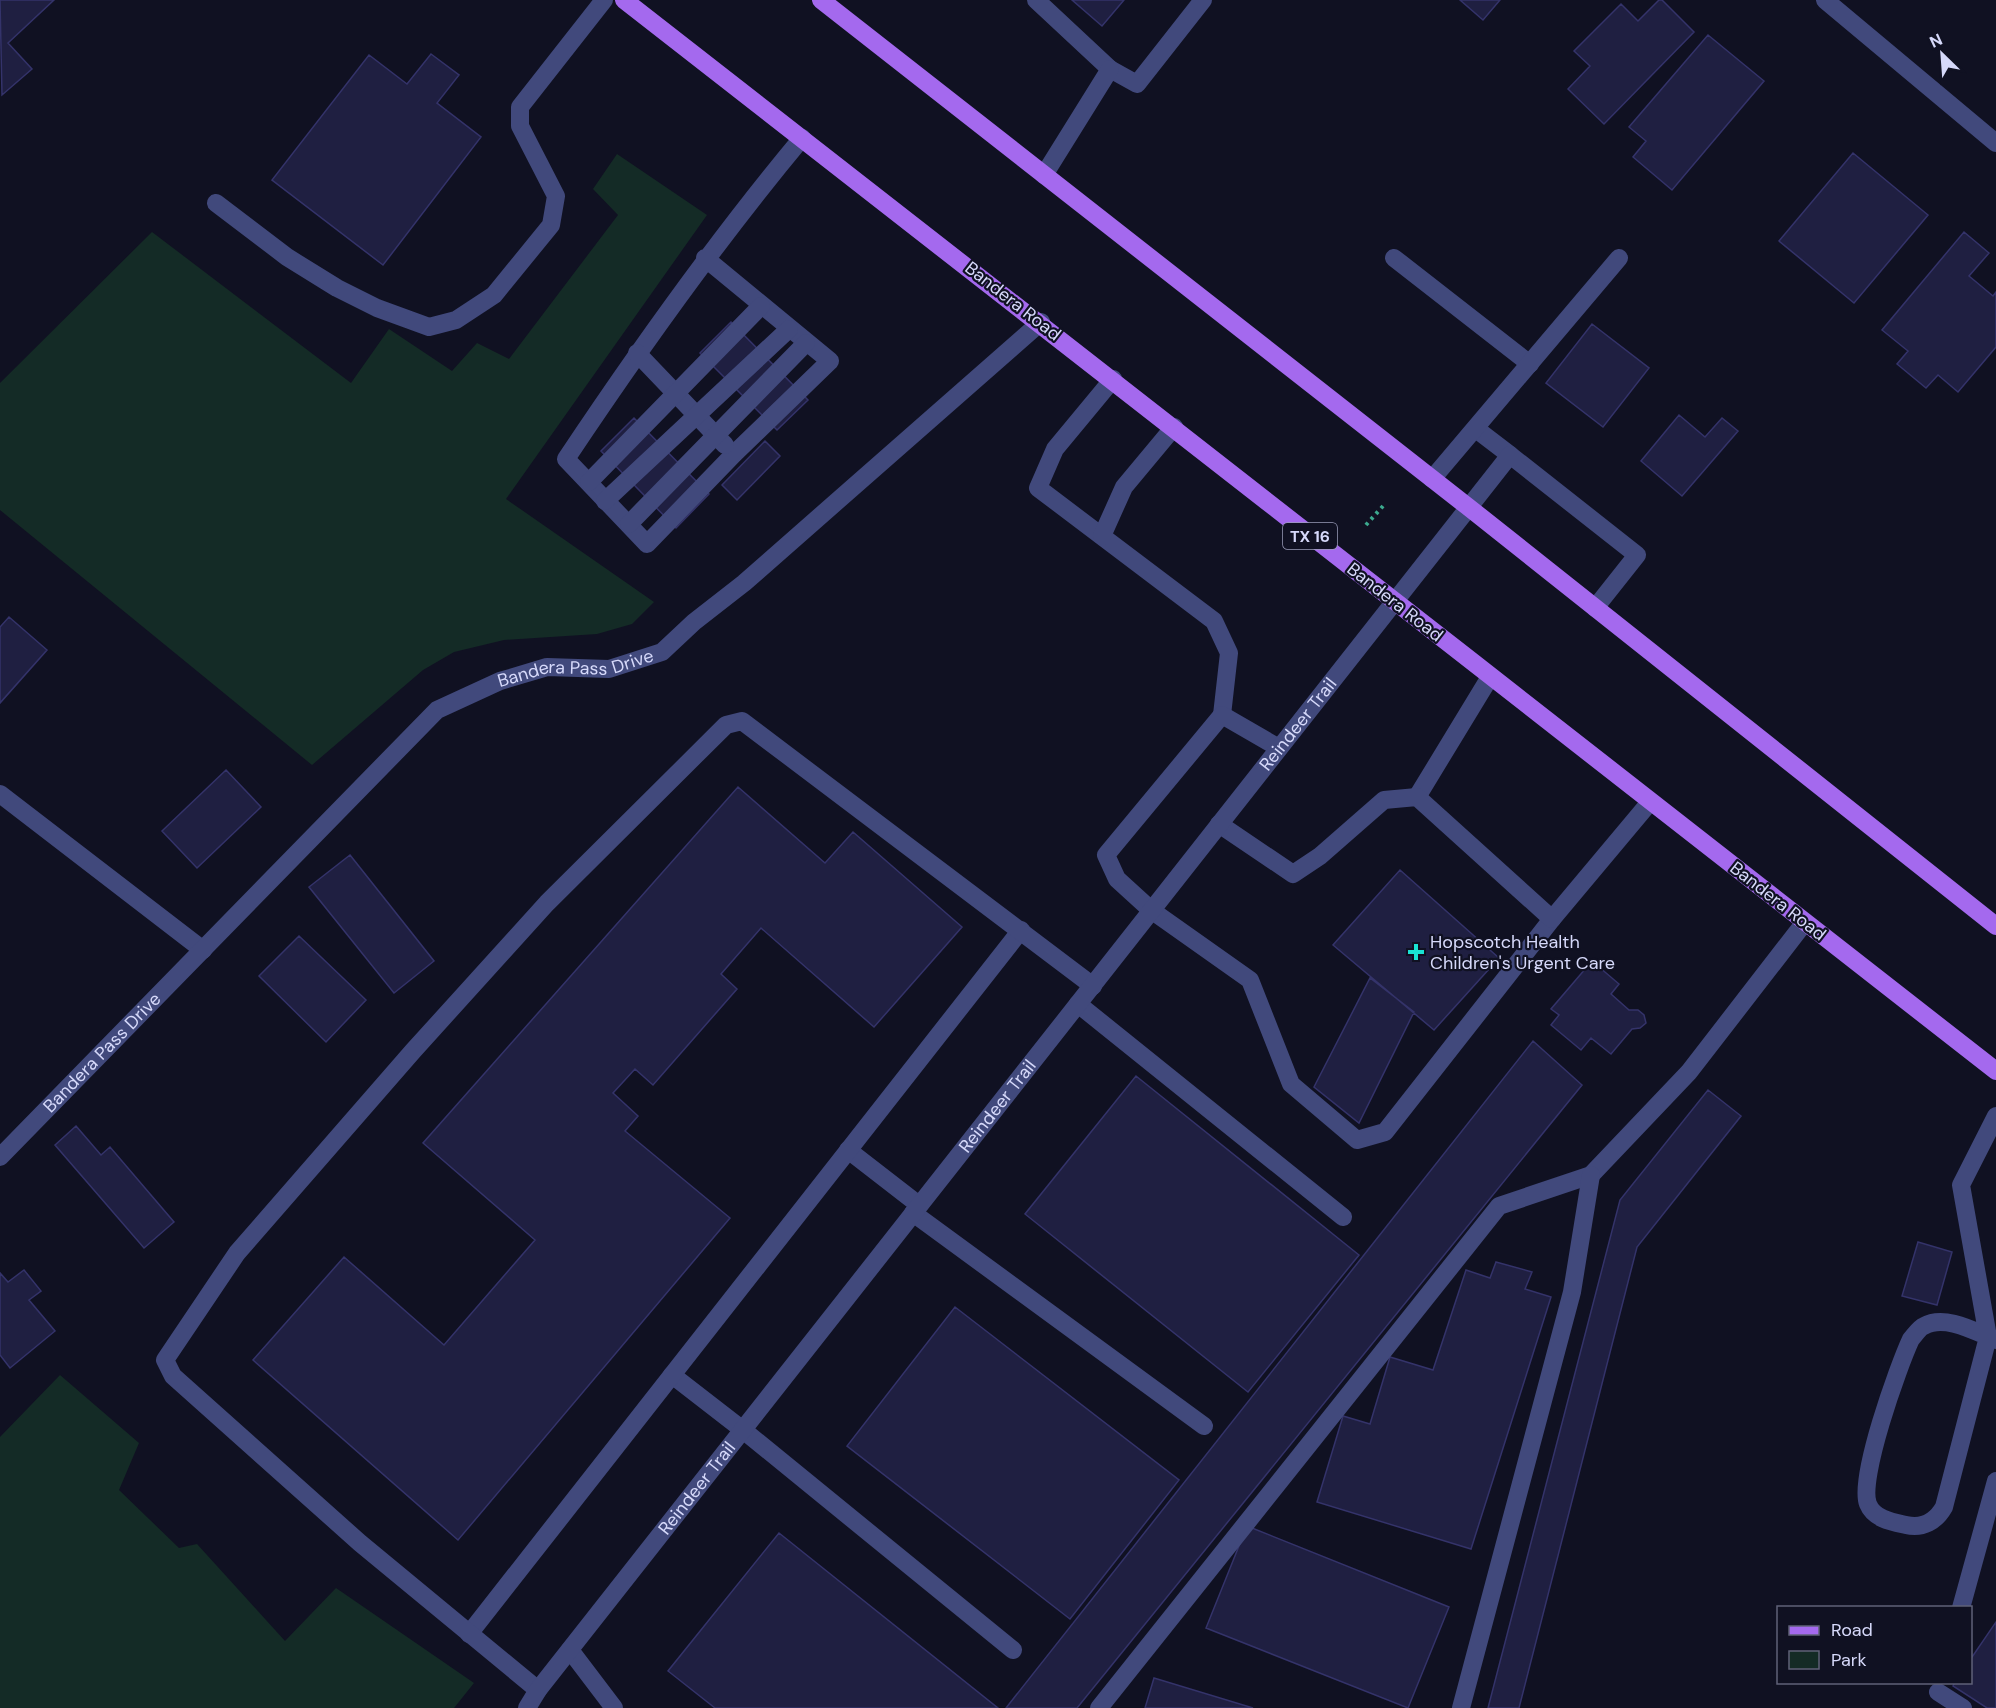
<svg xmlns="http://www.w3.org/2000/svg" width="1996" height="1708" font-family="'DM Sans',sans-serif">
<rect width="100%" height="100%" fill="#101122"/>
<path fill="#142b26" d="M617 154 707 215 506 499 654 602 632 624 597 634 504 640 454 652 423 670 312 765 0 510V383L152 232 351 383 389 329 452 371 477 343 509 359 618 215 593 189Z
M60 1375 139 1443 119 1490 179 1548 197 1544 285 1641 336 1588 474 1683 454 1708H0V1437Z"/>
<path fill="#1f1f41" stroke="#34336a" stroke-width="1.5" d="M0 0H54L8 43 32 69 2 95Z
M1072 0H1124L1102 26Z
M1460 0H1500L1483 20Z
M1659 0H1662L1694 32 1604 124 1568 89 1590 66 1574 51 1621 4 1638 21Z
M1708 35 1764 81 1672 190 1633 157 1646 141 1629 127Z
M431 54 459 75 437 103 481 137 383 265 272 180 369 55 407 84Z
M1853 153 1928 215 1854 303 1779 241Z
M1964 232 1989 253 1969 276 1993 296 1996 292V347L1958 392 1938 375 1926 388 1897 364 1908 351 1882 330Z
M731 322 808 400 777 430 700 353Z
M1592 324 1649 368 1603 427 1546 383Z
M1679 415 1705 437 1722 418 1738 431 1682 496 1641 461Z
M634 418 709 494 676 528 601 451Z
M765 441 780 456 737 500 722 485Z
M9 617 47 650 0 703V627Z
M226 770 261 807 197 868 162 831Z
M738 787 825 863 853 832 962 927 874 1027 761 928 721 974 737 989 653 1085 635 1069 613 1093 638 1116 625 1131 730 1218 458 1540 253 1360 344 1257 444 1345 535 1240 423 1143Z
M350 855 434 961 394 993 309 887Z
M1400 870 1499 958 1434 1030 1333 945Z
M299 936 366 1000 326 1042 259 976Z
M1592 961 1619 984 1611 994 1629 1010H1638L1644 1015 1646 1023 1640 1028 1632 1029 1611 1054 1591 1038 1581 1050 1551 1025 1559 1015 1551 1009Z
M1370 978 1414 1012 1359 1123 1314 1087Z
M1533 1041 1582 1085 1077 1708H1006Z
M1136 1076 1359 1255 1248 1392 1025 1214Z
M1708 1090 1741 1116 1637 1247 1519 1708H1488L1620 1200Z
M76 1126 101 1155 110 1147 174 1222 144 1248 55 1145Z
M1918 1242 1952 1252 1937 1305 1902 1296Z
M1496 1262 1532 1272 1525 1289 1551 1297 1471 1549 1317 1502 1343 1416 1370 1424 1390 1357 1433 1370 1466 1270 1490 1278Z
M24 1270 41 1291 29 1300 55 1331 10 1368 0 1355V1273L8 1282Z
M955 1307 1179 1480 1070 1619 847 1446Z
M1247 1526 1449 1607 1408 1708 1206 1628Z
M779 1533 998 1708H715L668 1671Z
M1996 1622V1708H1987L1953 1686 1955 1682H1970V1660Z
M1154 1678 1253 1708H1145Z"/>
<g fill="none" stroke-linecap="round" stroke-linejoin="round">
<path stroke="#3ca98e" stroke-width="4" stroke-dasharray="3 4.5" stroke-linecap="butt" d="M1366 525 1383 506"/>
<g stroke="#41497c" stroke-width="18">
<path d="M1036 0 1110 69 1137 84 1203 0"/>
<path d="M1825 0 1996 143"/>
<path d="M1044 175 1110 69"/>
<path d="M216 203 287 257 337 288 377 308 429 327 456 320 494 295 551 225 556 196 520 126V107L604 0"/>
<path d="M705 258 830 361 734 454 647 544 566 459C640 348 717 240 802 138"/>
<path d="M1394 258 1530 364"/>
<path d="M637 353 725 445"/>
<path d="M1113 379 1055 449 1038 488 1214 621 1229 653 1222 715"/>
<path d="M1476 429 1510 455"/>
<path d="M1432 479 1619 258"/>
<path d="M589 482 761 306"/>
<path d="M605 501 789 329"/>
<path d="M629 524 806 343"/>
<path d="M1102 536 1124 487 1174 427"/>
<path d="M1279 748 1222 715 1106 855 1117 879 1151 910 1250 980 1291 1084 1357 1140 1385 1132 1552 919"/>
<path d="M0 794 203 950"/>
<path d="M1417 797 1490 677"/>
<path d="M1219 824 1293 874 1320 856 1384 800 1417 797 1552 919 1650 802"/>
<path d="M1078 1004 1343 1217"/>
<path d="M1996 1116 1961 1185 1988 1337 1944 1507C1936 1521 1923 1529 1906 1525 1892 1522 1874 1519 1868 1504 1858 1479 1898 1367 1911 1339 1914 1336 1919 1328 1924 1326 1945 1314 1976 1332 1996 1340"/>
<path d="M848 1150 919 1205"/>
<path id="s1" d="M0 1157 437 710 500 681 547 667 609 669 662 652 694 622 744 583 1041 322"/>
<path d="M913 1213 1204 1426"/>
<path d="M672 1375 743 1430 1013 1650"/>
<path d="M1961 1608 1996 1481"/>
<path d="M469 1634 1021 930"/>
<path d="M570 1650 614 1708"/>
<path d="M538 1690 360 1543 173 1376 165 1360 237 1253 413 1051 547 903 726 725 742 721 1093 986"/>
<path d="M1938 1692 1963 1708"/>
<path id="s2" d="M527 1708 538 1690 1510 455 1637 555 1595 608"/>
<path d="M1099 1708 1499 1206 1591 1175 1689 1072 1805 922"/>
<path d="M1461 1708 1572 1292 1591 1175"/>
</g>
<path stroke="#a469ee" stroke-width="18" d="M624 0C1083 354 1538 715 1996 1071
M821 0 1467 506 1996 926"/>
</g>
<path fill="#19e3d3" stroke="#101122" stroke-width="2" d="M1413 943h6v6h6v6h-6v6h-6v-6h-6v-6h6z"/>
<g text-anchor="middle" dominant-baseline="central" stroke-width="4.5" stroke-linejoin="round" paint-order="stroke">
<rect fill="#101122" stroke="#9b9db9" stroke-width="1.5" x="1283" y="523" width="54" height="26" rx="4.5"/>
<g font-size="16" font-weight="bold" fill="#d6d9fa">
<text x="1310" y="536">TX 16</text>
</g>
<g font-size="18" fill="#d6d9fa" stroke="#101122">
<text transform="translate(1013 301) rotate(38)">Bandera Road</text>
<text transform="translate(1395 602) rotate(38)">Bandera Road</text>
<text stroke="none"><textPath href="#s1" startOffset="772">Bandera Pass Drive</textPath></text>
<text stroke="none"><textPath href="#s2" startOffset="1250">Reindeer Trail</textPath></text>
<text transform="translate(1778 901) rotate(38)">Bandera Road</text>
<text stroke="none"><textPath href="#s1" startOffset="146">Bandera Pass Drive</textPath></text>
<text stroke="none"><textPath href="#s2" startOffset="764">Reindeer Trail</textPath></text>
<text stroke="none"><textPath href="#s2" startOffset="278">Reindeer Trail</textPath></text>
</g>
<g font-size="18" fill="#d6d9fa" stroke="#101122" text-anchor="start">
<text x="1430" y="942">Hopscotch Health<tspan x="1430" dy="21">Children's Urgent Care</tspan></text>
</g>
</g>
<rect x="1777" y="1606" width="195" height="78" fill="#101122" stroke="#5f6178" stroke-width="1.5"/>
<rect x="1789" y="1626" width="30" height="9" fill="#a469ee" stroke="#5f6178" stroke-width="1.5"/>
<text x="1831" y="1636" font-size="18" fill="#d6d9fa">Road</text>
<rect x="1789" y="1651" width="30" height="18" fill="#142b26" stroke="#5f6178" stroke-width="1.5"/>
<text x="1831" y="1666" font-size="18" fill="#d6d9fa">Park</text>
<g transform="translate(1942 54) rotate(335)" stroke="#101122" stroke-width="4.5" paint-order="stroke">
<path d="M0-4.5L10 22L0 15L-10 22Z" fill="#d6d9fa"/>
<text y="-9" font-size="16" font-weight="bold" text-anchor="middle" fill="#d6d9fa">N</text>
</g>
</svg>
